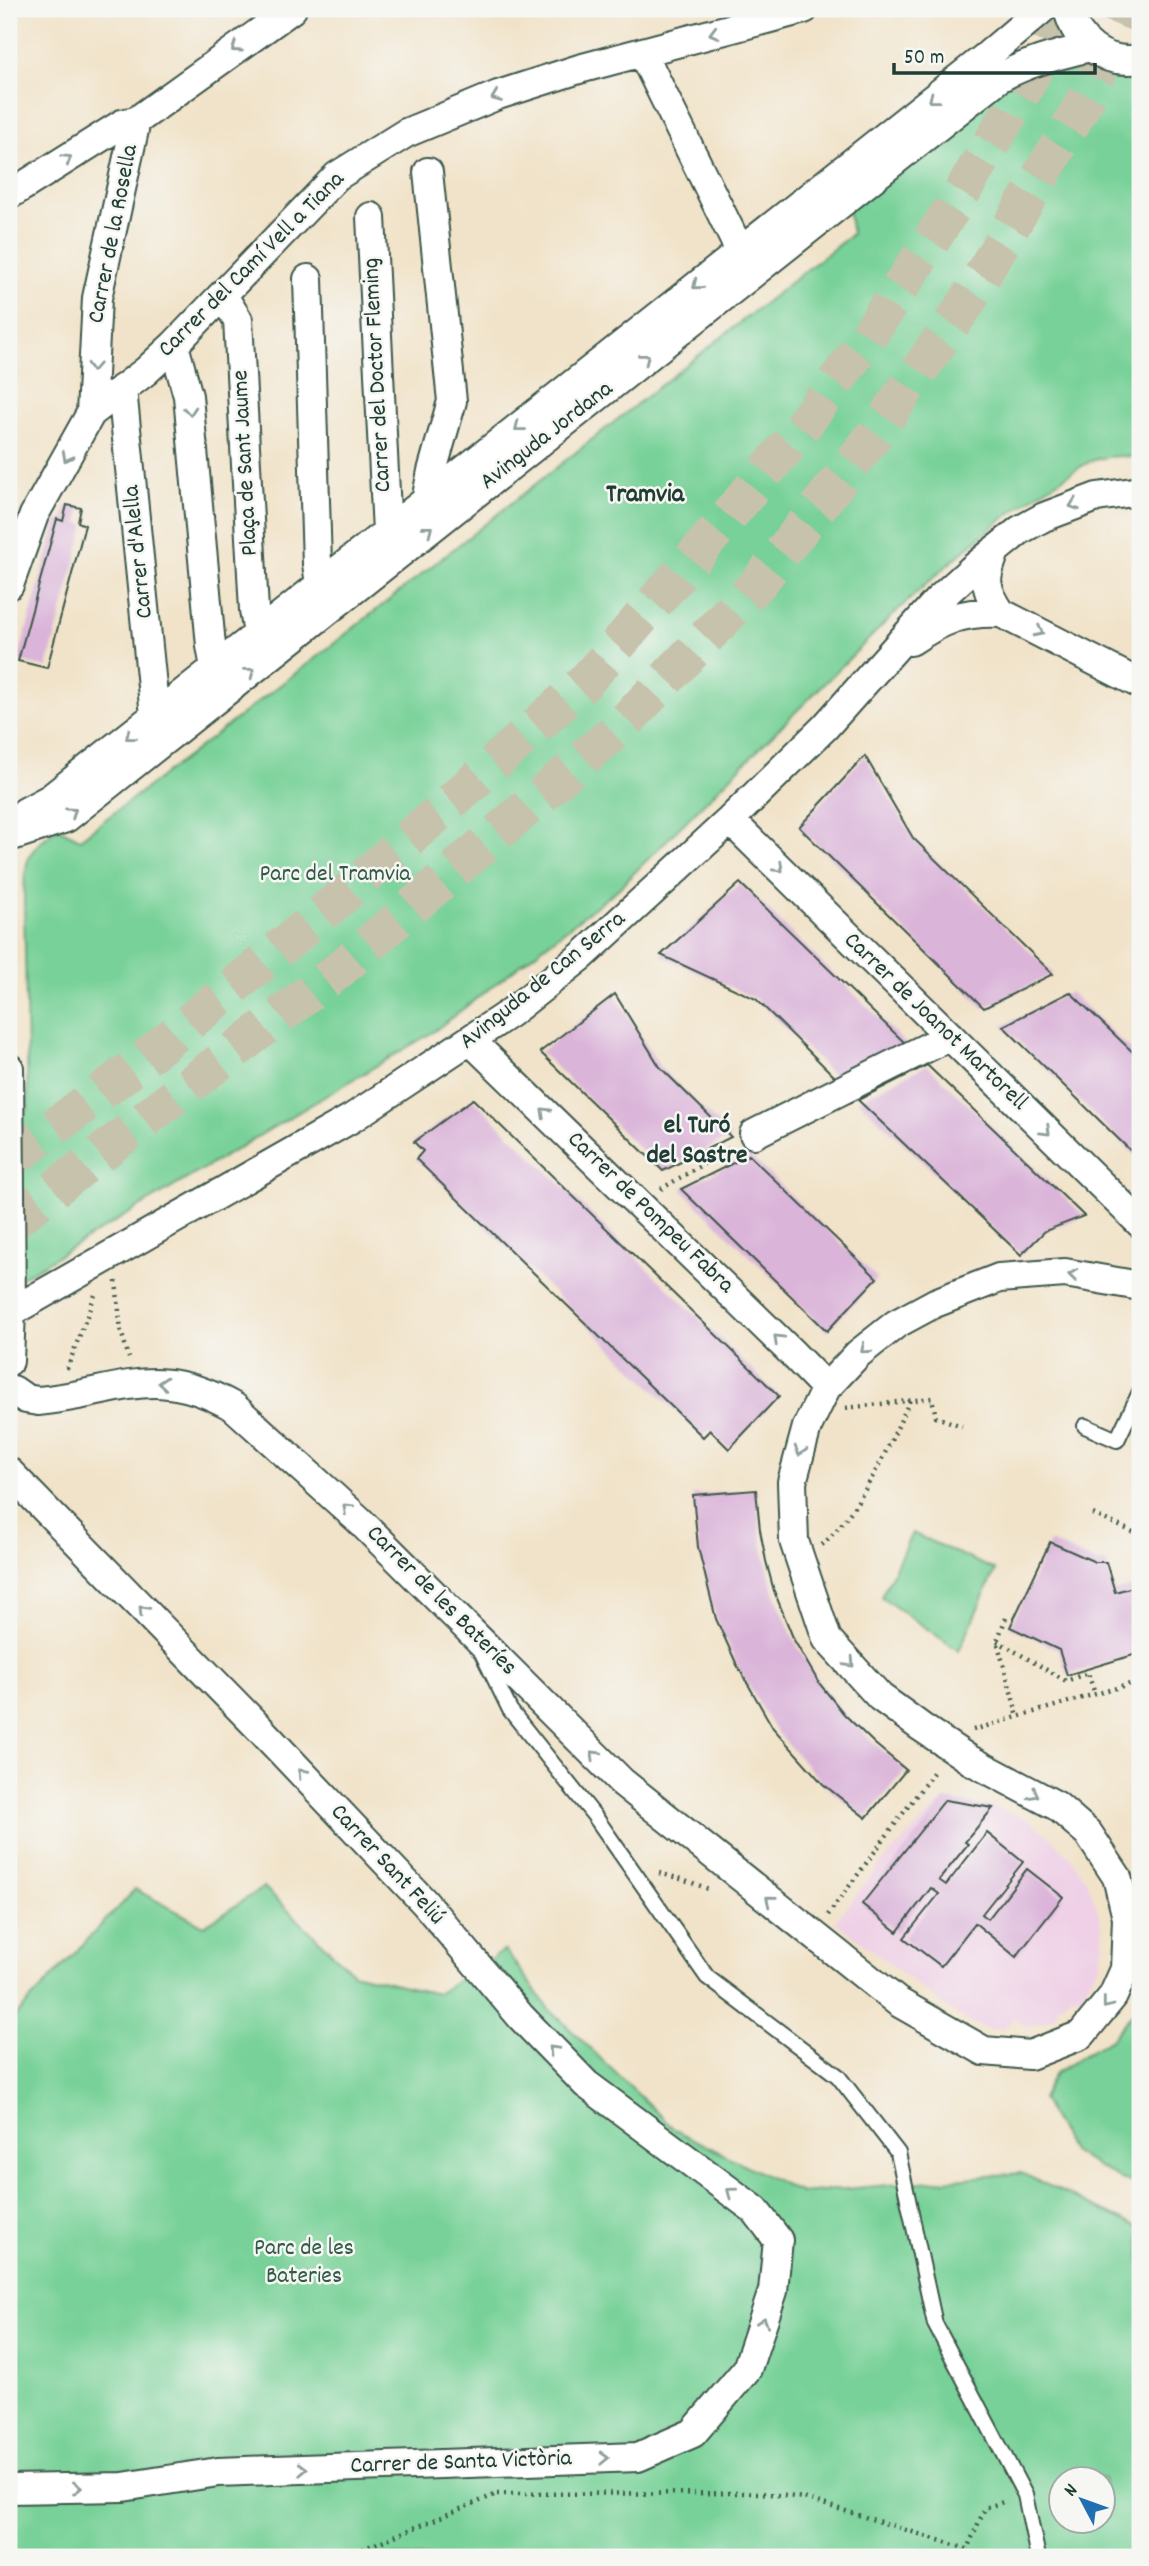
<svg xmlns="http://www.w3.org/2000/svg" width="1149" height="2566" font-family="Dekko,sans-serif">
<rect width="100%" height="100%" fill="#f6f6f2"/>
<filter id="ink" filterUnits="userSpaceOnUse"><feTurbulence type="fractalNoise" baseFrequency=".0143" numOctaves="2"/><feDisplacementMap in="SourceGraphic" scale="14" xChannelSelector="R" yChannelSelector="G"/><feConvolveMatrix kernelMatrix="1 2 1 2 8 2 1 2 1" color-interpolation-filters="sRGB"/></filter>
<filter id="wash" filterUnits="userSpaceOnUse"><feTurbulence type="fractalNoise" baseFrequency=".00686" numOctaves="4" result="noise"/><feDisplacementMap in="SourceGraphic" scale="28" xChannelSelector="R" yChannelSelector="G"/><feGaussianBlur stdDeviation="1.57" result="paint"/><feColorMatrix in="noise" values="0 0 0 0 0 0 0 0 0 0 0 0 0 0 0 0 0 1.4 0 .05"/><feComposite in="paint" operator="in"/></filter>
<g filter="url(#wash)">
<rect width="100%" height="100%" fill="#f1e3c9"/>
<path fill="#efd0e6" d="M943 1800 997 1808 1027 1819 1048 1835 1069 1855 1087 1881 1100 1916 1104 1944 1099 1965 1081 1997 1071 1995 1058 2007 1056 2017 1026 2027 1015 2017 1003 2030 983 2028 959 2017 835 1922 879 1866Z"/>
<path fill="#78d198" stroke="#4c8766" stroke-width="2" fill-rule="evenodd" d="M1078 62 1126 72 1140 71V458C1126 455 1112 455 1097 459 1083 463 1072 473 1060 480 1000 516 950 562 899 609L617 890 433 1032 9 1285V1124L28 1109 24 897C25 859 26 851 58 828L80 839 327 649 852 234 846 199 1005 85Z
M912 1533 995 1570 959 1651 881 1597Z
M264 1887 353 1973 437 1994 505 1950 549 2009 675 2130 801 2193 1021 2173 1140 2228V2557H9V2023L135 1889 204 1926ZM1062 2478H1104V2520H1062Z
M1140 2004V2185L1118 2178 1071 2151 1042 2099 1055 2073 1112 2038Z"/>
<g id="blocks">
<path fill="#dab4d9" d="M67 505 81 508 78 522 85 525 47 668 18 661 57 519 63 521Z
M865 756 913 838 1053 974 984 1008 799 827Z
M740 883 909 1047 840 1082 756 999 661 955Z
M1070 992 1140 1059V1160L1003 1026Z
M615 994 660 1067 731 1137 663 1171 540 1052Z
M927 1065 1084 1216 1045 1231 1021 1255 858 1100Z
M473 1099 779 1396 729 1449 710 1430 703 1437 416 1159 423 1151 414 1142Z
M749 1155 877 1278 827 1331 681 1189Z
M756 1490 760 1530 766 1561 774 1591 794 1640 819 1683 844 1714 875 1744 906 1770 866 1818 823 1784 773 1728 737 1665 716 1619 698 1547 693 1495Z
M1050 1542 1095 1562H1106L1115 1592 1140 1585V1653L1067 1675 1059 1650 1010 1627Z
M945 1800 993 1808 965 1842 968 1844 939 1880 946 1885 987 1833 1023 1862 982 1914 988 1919 1027 1869 1063 1897 1016 1957 975 1923 941 1966 904 1938 939 1894 931 1888 897 1932 862 1904Z"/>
</g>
</g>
<g filter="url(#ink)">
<use href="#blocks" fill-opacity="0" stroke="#3e564a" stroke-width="2"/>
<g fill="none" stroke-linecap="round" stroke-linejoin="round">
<path stroke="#c7c2ab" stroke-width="38" stroke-dasharray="38 19" stroke-linecap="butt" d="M9 1161 133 1068 311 923 452 801 584 683 688 564 790 443 859 350 953 207 1024 89 1064 9
M9 1224 339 970 621 726 760 581 869 442 965 305 1087 97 1123 9"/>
<defs>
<path id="lane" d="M1085 1426 1117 1440 1140 1392
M483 1655 510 1710 596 1818 707 1977 838 2076 898 2153 935 2324 1025 2495 1038 2557"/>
<path id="street" d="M1068 9C1076 43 1105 65 1140 59
M642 52 740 251
M9 195 122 124 136 121
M371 217 387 532
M308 279 317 564 320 584
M223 296 238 320 254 610 258 634
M174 345 188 396 211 646 215 668
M122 389 155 716
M91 413 97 298 136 121 292 9
M426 501 432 471 452 401 428 172
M996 549C984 579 983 586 1001 613
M9 585 34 515 91 413 146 371 174 345 337 176 406 133 498 95 579 69 804 9
M911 641C942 620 963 611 1001 613L1140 684
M730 820 1140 1223
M9 833 25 812 51 798 988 55 1042 9
M9 837 66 818 999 78C1028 62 1057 55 1090 47
M471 1041 791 1352 826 1388
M9 1068 11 1311 9 1361
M754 1134 950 1036
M9 1313 352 1118 510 1013 582 956 730 820 825 727 937 601 971 570 1020 530 1044 517 1097 497 1140 491
M13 1390 26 1399 38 1401C117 1394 154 1361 234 1407L359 1520 622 1782 898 2002 984 2051 1030 2055 1081 2035 1113 1996 1125 1969 1127 1918 1117 1877 1088 1833 1057 1806 970 1760 921 1727 880 1697 827 1639 794 1541 792 1482 807 1427 826 1388 858 1354 896 1324 935 1303 999 1278 1065 1273 1140 1286
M9 1472 262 1731 424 1902 521 2017 586 2084 755 2210 778 2240 773 2291 747 2369 693 2433 638 2457 218 2472 123 2487 9 2489"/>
</defs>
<use href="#lane" stroke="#3e564a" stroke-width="18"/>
<use href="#street" stroke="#3e564a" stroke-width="32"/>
<path stroke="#3e564a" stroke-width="4.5" stroke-dasharray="2 5" stroke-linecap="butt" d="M661 1189 732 1147
M116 1281 121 1331 129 1358
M67 1369 95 1295
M846 1408 932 1398 936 1417 962 1426
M1093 1514 1140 1535
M822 1545C860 1511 889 1446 910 1400
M1006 1618 997 1641 1018 1717
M997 1641 1066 1681 1088 1673 1095 1694
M973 1730 1140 1681
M659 1873 685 1880 711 1890
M828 1915 935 1770
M497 2494 760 2493 804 2498 967 2549 985 2508 1006 2501
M343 2557 497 2494"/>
<use href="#lane" stroke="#fff" stroke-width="14"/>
<use href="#street" stroke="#fff" stroke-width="28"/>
</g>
<defs><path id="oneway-chevron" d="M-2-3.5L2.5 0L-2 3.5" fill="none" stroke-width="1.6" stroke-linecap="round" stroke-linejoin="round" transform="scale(1.75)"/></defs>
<g stroke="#8f9e9a">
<use href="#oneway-chevron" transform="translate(714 33) rotate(165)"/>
<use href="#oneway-chevron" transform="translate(236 48) rotate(145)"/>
<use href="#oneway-chevron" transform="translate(496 97) rotate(159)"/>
<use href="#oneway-chevron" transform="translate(933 99) rotate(142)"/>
<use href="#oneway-chevron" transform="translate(67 159) rotate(-32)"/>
<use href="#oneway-chevron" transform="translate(697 285) rotate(141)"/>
<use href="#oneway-chevron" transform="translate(645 358) rotate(-38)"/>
<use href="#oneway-chevron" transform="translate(93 367) rotate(93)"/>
<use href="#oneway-chevron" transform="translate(190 411) rotate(85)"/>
<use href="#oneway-chevron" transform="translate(519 427) rotate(142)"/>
<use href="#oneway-chevron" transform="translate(67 457) rotate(119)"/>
<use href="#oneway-chevron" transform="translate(1074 505) rotate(160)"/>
<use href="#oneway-chevron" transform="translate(428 530) rotate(-38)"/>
<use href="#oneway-chevron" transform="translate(1039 632) rotate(26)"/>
<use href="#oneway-chevron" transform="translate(250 672) rotate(-38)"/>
<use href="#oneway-chevron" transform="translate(130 736) rotate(142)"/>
<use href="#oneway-chevron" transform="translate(72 812) rotate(-35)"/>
<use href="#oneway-chevron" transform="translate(779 868) rotate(44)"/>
<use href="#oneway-chevron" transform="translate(545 1112) rotate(-136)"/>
<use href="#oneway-chevron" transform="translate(1046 1131) rotate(44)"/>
<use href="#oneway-chevron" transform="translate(1073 1275) rotate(-173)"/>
<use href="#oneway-chevron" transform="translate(778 1339) rotate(-136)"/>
<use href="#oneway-chevron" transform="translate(865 1349) rotate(140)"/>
<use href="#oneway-chevron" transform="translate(163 1383) rotate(-175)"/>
<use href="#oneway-chevron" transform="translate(800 1451) rotate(106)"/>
<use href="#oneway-chevron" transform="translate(347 1508) rotate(-137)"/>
<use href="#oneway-chevron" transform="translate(143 1610) rotate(-134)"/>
<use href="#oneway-chevron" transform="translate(850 1663) rotate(47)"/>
<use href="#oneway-chevron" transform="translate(595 1755) rotate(-135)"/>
<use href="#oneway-chevron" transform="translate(302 1773) rotate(-133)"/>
<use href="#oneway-chevron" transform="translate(1034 1794) rotate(28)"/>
<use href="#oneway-chevron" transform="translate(770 1900) rotate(-141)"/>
<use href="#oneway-chevron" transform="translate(1107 2004) rotate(128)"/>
<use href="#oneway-chevron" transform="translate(553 2050) rotate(-134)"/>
<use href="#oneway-chevron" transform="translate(731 2192) rotate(-143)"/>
<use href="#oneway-chevron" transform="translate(763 2322) rotate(-72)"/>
<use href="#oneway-chevron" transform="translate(604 2458) rotate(-2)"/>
<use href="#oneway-chevron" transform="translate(303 2469) rotate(-2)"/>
<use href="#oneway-chevron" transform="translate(77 2488) rotate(-1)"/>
</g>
</g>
<g text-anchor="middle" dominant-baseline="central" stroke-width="5" stroke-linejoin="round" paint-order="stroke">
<g font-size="24" fill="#1f3d34" stroke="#f6f6f2">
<text transform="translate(114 234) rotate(-79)">Carrer de la Rosella</text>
<text transform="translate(252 265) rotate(-45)">Carrer del Camí Vell a Tiana</text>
<text transform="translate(378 375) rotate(-93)">Carrer del Doctor Fleming</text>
<text transform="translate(547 436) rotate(-38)">Avinguda Jordana</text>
<text transform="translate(246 463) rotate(-93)">Plaça de Sant Jaume</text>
<text transform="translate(139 552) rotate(-96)">Carrer d'Alella</text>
<text transform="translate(543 981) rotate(-39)">Avinguda de Can Serra</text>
<text transform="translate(935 1022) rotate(44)">Carrer de Joanot Martorell</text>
<text transform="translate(650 1213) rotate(44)">Carrer de Pompeu Fabra</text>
<text transform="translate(441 1601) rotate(45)">Carrer de les Bateríes</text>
<text transform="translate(387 1865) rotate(47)">Carrer Sant Feliú</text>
<text transform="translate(461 2463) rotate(-2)">Carrer de Santa Victòria</text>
</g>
<g font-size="24" fill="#315b48" stroke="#f6f6f2">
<text x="335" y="875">Parc del Tramvia</text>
<text x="304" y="2249">Parc de les<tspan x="304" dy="28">Bateries</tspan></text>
</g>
<g font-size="26" font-weight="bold" fill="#1f3d34" stroke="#f6f6f2">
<text x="645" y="495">Tramvia</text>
<text x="697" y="1126">el Turó<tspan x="697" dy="30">del Sastre</tspan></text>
</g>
</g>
<rect width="1149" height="2566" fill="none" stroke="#f6f6f2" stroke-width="35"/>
<g transform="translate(1082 2500) rotate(311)"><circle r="33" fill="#f6f6f2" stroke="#a0aca6" stroke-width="2"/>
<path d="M0-5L12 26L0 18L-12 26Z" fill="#1f6fb2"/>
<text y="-10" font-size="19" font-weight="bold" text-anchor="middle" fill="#1f3d34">N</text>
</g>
<path d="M894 63v10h201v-10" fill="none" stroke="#1f3d34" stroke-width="3.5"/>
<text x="904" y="63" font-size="21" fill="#1f3d34" stroke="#f6f6f2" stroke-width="5" paint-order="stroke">50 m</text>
</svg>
